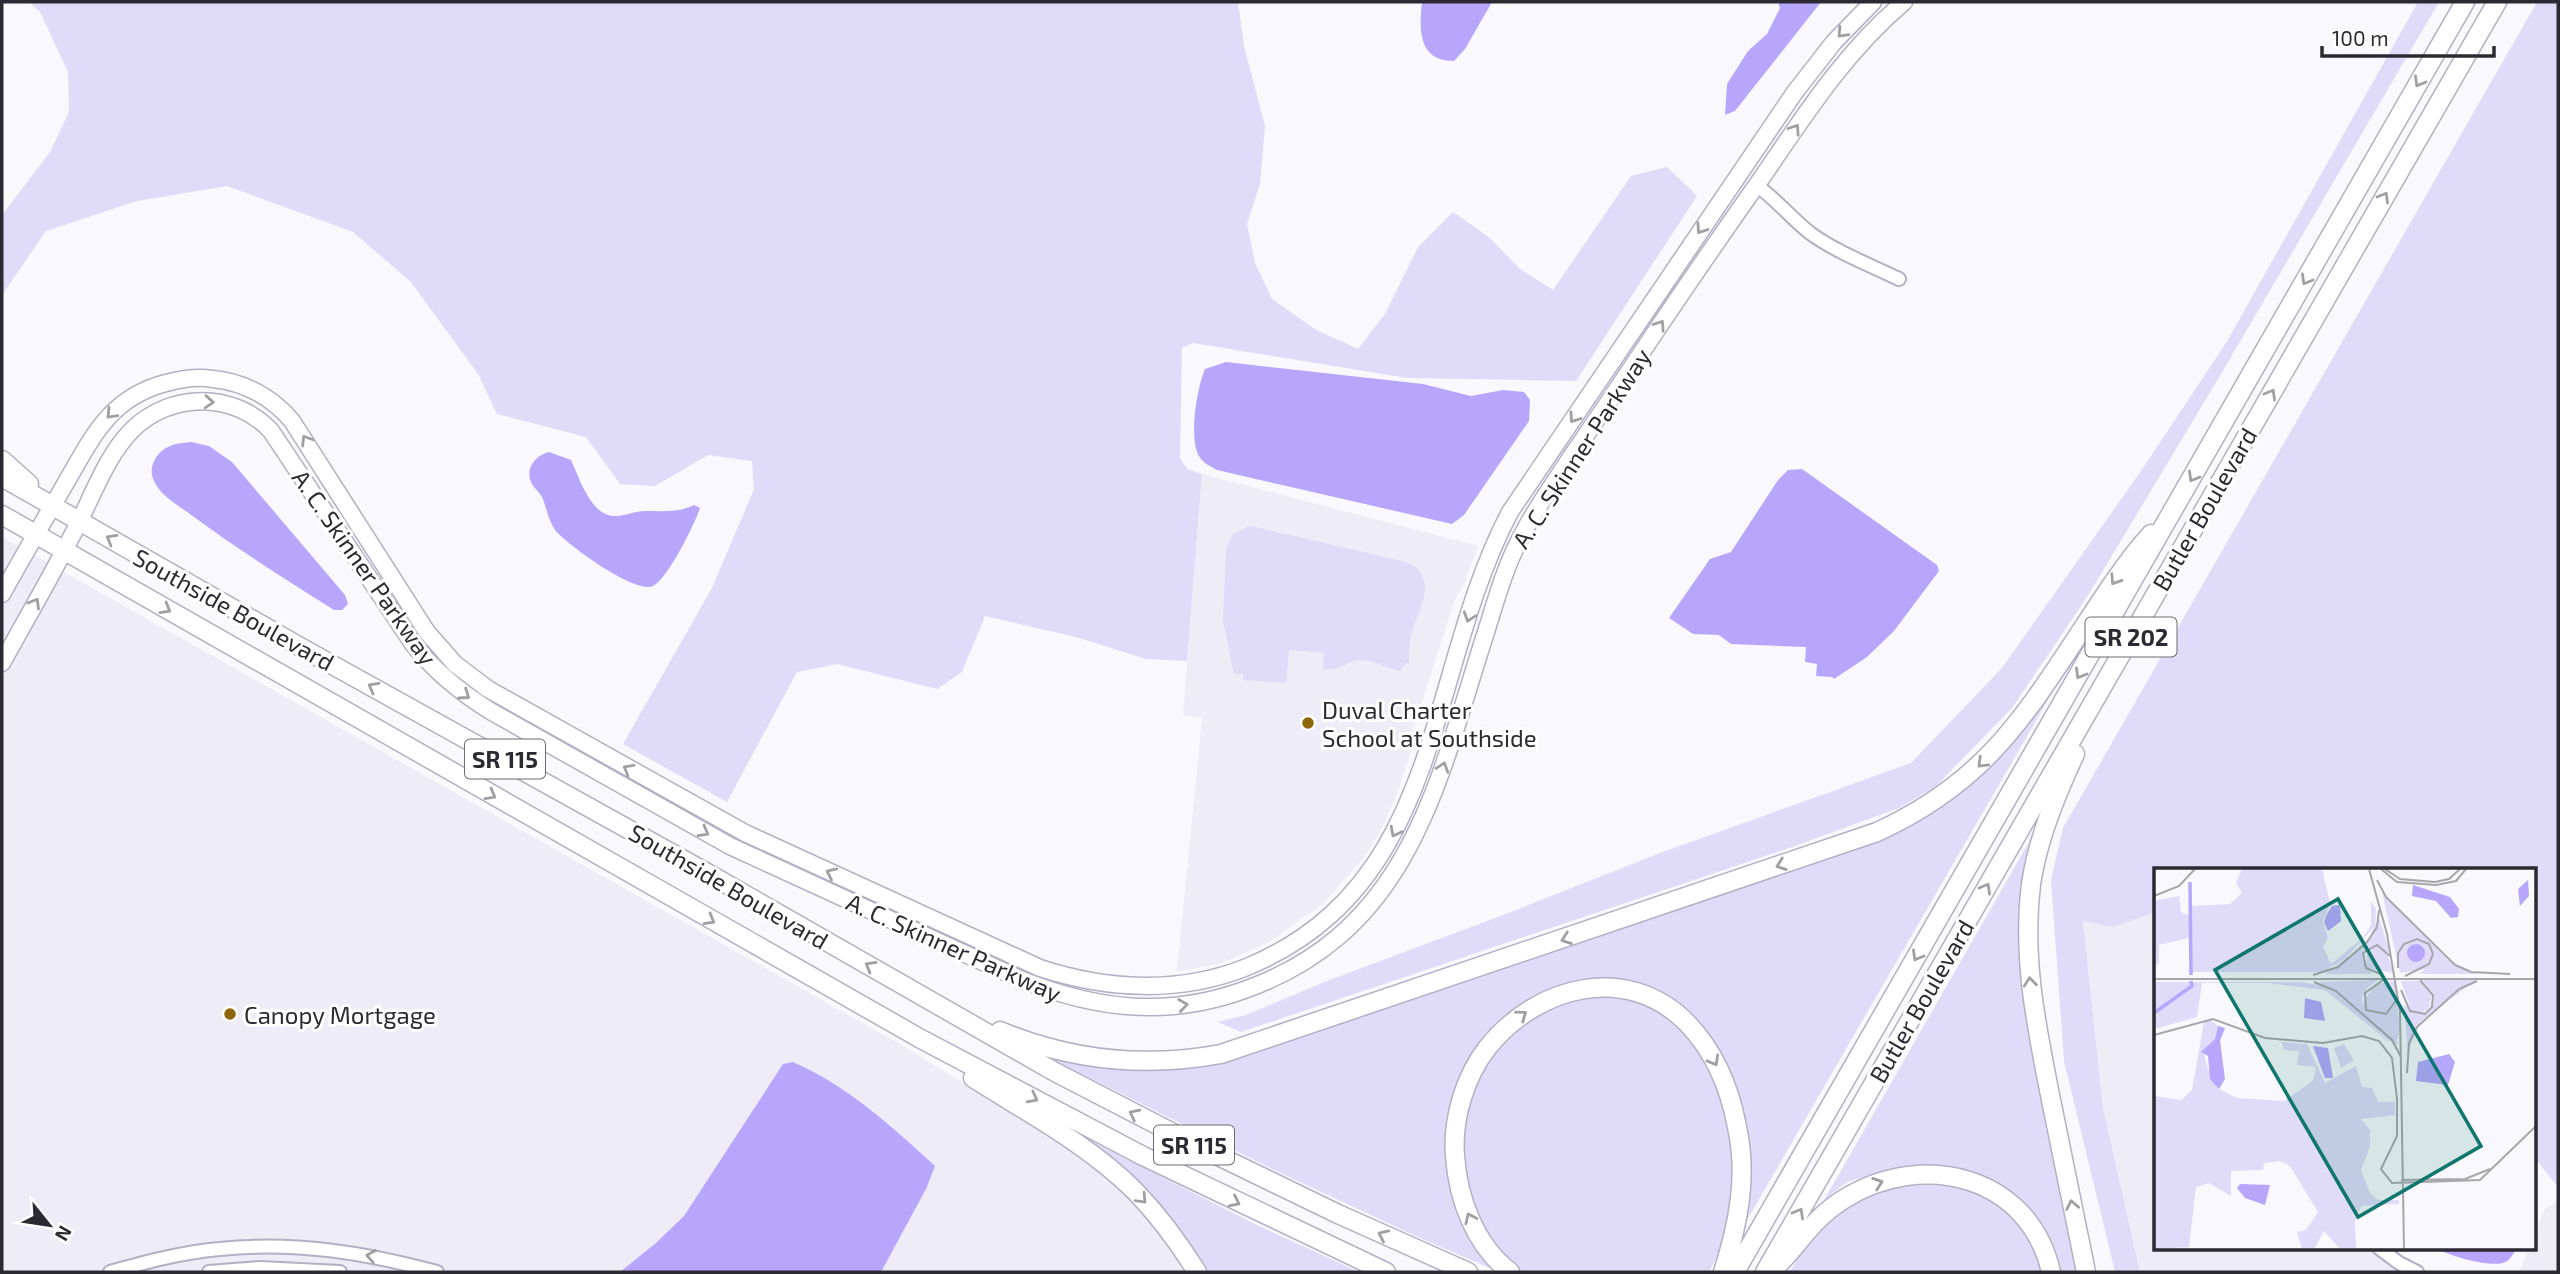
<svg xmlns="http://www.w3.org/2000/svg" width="2560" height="1274" font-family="'Exo 2',sans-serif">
<rect width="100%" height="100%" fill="#f9f8fc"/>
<path fill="#edecf7" d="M1202 474 1478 546 1465 582 1455 599 1413 729 1416 735 1399 789 1382 828 1366 855 1323 904 1269 942 1222 963 1177 972 1202 718 1183 715Z
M2 537 905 1047 1070 1150 1118 1184 1164 1234 1188 1272H2Z
M2156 912V1248H2370L2402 1272H2140L2103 1108 2083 920 2113 927Z
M2558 1200V1272H2519L2529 1248H2534V1236L2544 1210Z"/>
<path fill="#dfdbf8" d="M29 2H1238L1244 46 1265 126 1260 184 1247 224 1255 263 1272 299 1316 330 1358 349 1385 314 1418 247 1453 212 1490 238 1520 269 1553 290 1631 176 1667 167 1697 196 1576 381 1407 378 1193 343 1182 348 1180 458 1187 469 1202 474 1187 661 1146 659 1076 637 985 616 962 672 937 689 837 664 797 672 727 802 623 744 712 588 754 489 752 461 708 455 655 486 620 484 586 437 497 414 478 374 411 282 353 232 227 186 137 201 46 231 2 295V215L50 152 69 112 68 72 40 12Z
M2418 2H2439L2221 374 2087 597 2012 708 1935 787 1899 808 1792 847 1241 1032 1218 1022 1246 1015 1327 981 1498 917 1660 853 1911 763 2002 668 2141 471 2226 343Z
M2537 2H2558V1187L2534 1157V870H2156V912L2113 927 2083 921 2103 1108 2140 1272H2115L2064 1061 2051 880 2063 828Z
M1250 526 1406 562C1441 577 1418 609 1411 635 1409 644 1409 654 1409 663H1406L1400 671C1387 668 1374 660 1361 660 1344 661 1342 671 1323 669L1324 653 1289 650 1286 683 1243 680V674H1234L1223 621 1226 549 1233 534Z
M2048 690 2052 693 1747 1220 1751 1194V1161L1745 1126 1692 1021 1605 982 1493 1033 1448 1153 1499 1272 1420 1238 1272 1169 1050 1058 1051 1055 1158 1066 1934 806Z
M2033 835 2035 836 2027 856 2023 885 2081 1272H2060C2059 1255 2050 1237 2041 1223 2004 1166 1940 1158 1879 1174 1869 1176 1857 1178 1848 1182 1839 1187 1830 1195 1823 1202Z
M1621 993 1668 1015 1699 1046 1731 1119 1736 1174 1725 1241 1709 1272H1519L1495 1248 1471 1207 1457 1149 1469 1095 1502 1037 1566 997Z
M1063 1127 1255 1224 1359 1272H1201Z
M1939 1183C2004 1197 2018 1214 2044 1272H1790C1798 1259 1805 1242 1816 1231 1852 1193 1890 1186 1939 1183Z"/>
<path fill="#b6a7fd" d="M1422 2H1492L1465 49 1454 61C1418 61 1419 30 1422 2Z
M1778 2H1821L1735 111 1725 115 1727 84 1748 51 1767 34 1780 8Z
M1226 362 1423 384 1471 396 1503 390 1524 392 1530 400 1529 421 1464 515 1452 524 1217 470C1208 465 1201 462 1197 452 1190 432 1197 388 1205 369Z
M191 442 209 446 232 462 345 595 348 604 342 610H334C286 580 239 550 194 517 180 506 161 497 154 481 147 467 157 451 170 446 176 443 184 443 191 442Z
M549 452 571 460C579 477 590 513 612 516 623 517 635 511 645 511 663 511 678 513 694 505L700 508C695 524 667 580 653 586 635 594 569 546 556 531 548 521 547 508 542 497 539 492 535 489 532 484 524 470 535 455 549 452Z
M1802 469 1937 565 1939 571 1894 631 1867 657 1834 679 1832 677 1816 676 1817 664 1805 662 1806 647 1731 644 1719 635 1693 634 1669 618 1710 559 1731 552 1778 480 1788 470Z
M793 1062C848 1086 891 1126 935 1166L926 1189 881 1272H620L656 1243 684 1216 783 1064Z
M2435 1248H2517C2514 1252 2511 1259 2507 1261 2494 1270 2448 1255 2435 1248Z"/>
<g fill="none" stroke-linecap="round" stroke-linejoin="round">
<defs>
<path id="minor" d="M1756 185C1776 199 1791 218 1810 233 1836 252 1870 265 1899 279
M2379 1248 2399 1263 2417 1272
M110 1272C146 1262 183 1252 220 1249 295 1241 366 1253 437 1272
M209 1272 260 1268 340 1272"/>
<path id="major" d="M2 594C22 558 43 522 64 486 91 440 108 398 166 383 181 379 197 376 213 379 244 382 272 397 292 421L427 632 455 664 488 689 745 833 1040 968C1107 990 1180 994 1247 967 1446 884 1424 675 1510 512L1795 92 1834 42 1873 2
M2 663C28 616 55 570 79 522 94 492 108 454 132 430 170 392 234 391 271 431L413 644C436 673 461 693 492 712L730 846 1022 980C1098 1010 1169 1018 1247 989 1412 929 1438 780 1486 632 1496 600 1505 567 1521 537 1535 509 1554 483 1571 457 1600 415 1628 373 1656 331 1691 279 1727 227 1763 176 1806 113 1846 51 1904 2"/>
<path id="highway" d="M2 460 29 484
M2 477 302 648 709 874 1055 1072 1204 1149 1338 1214 1468 1272
M2 515 921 1039 1143 1156 1386 1272
M2075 754C2056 795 2038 838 2031 884 2022 957 2036 1024 2050 1095 2062 1154 2074 1213 2086 1272
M1000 1031C1072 1061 1145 1068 1221 1054L1877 832C1984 783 2023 719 2085 625 2106 593 2126 562 2151 534
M973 1078C1028 1113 1089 1145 1135 1191 1159 1216 1179 1243 1197 1272
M1776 1267C1801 1242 1812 1219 1844 1199 1922 1150 2029 1175 2051 1272
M1510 1272C1475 1245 1458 1199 1455 1156 1452 1119 1465 1076 1488 1047 1537 986 1627 962 1687 1023 1714 1051 1730 1089 1737 1127 1748 1176 1738 1225 1723 1272
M1735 1272 2465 2
M1765 1272 2497 2"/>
</defs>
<use href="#minor" stroke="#b2b0c4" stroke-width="16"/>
<use href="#major" stroke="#b2b0c4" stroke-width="19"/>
<use href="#highway" stroke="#b2b0c4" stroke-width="21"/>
<use href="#minor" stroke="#fff" stroke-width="12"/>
<use href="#major" stroke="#fff" stroke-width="16"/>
<use href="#highway" stroke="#fff" stroke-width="18"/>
</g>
<defs><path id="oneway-chevron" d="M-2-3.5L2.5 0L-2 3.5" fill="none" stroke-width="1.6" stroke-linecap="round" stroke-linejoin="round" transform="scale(1.75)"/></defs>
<g stroke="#a09fa3">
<use href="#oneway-chevron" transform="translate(1842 33) rotate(133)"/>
<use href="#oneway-chevron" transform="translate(2419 82) rotate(120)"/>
<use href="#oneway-chevron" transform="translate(1795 129) rotate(-56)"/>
<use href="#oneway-chevron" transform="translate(2384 197) rotate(-60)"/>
<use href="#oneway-chevron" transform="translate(1701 229) rotate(124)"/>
<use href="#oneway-chevron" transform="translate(2306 280) rotate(120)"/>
<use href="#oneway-chevron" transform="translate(1660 325) rotate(-56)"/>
<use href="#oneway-chevron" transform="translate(2271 394) rotate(-60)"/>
<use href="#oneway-chevron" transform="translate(209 402) rotate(4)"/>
<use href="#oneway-chevron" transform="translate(111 414) rotate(134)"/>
<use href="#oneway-chevron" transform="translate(1574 418) rotate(124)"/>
<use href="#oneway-chevron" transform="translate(306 440) rotate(-122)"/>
<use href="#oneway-chevron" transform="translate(2193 477) rotate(120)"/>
<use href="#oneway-chevron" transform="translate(111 539) rotate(-150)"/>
<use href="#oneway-chevron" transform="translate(2115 580) rotate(123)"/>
<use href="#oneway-chevron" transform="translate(35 603) rotate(-60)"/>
<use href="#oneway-chevron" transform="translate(166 609) rotate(30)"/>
<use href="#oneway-chevron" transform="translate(1469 617) rotate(108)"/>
<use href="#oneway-chevron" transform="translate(2080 674) rotate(120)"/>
<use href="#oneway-chevron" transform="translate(373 687) rotate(-151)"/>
<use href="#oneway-chevron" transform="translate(465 695) rotate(35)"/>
<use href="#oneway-chevron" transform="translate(1982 763) rotate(136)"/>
<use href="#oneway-chevron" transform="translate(1443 767) rotate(-72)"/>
<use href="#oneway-chevron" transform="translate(628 769) rotate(-150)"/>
<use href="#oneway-chevron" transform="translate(491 795) rotate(30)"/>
<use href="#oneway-chevron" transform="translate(704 832) rotate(29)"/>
<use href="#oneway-chevron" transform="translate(1395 832) rotate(117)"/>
<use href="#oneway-chevron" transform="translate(1781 865) rotate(161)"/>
<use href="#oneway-chevron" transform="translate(831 873) rotate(-155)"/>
<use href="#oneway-chevron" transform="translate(1986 888) rotate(-60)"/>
<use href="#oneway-chevron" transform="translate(710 920) rotate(30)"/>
<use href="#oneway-chevron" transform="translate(1566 939) rotate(161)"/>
<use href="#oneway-chevron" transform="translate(1917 956) rotate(120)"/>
<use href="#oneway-chevron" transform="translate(870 966) rotate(-150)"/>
<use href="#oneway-chevron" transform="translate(2030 982) rotate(-96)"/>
<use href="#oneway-chevron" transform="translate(1183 1005) rotate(-8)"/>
<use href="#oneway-chevron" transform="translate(1522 1015) rotate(-36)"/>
<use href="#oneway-chevron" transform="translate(1714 1061) rotate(61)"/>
<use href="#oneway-chevron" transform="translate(1033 1098) rotate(28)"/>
<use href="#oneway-chevron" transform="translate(1134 1114) rotate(-153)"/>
<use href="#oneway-chevron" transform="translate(1878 1183) rotate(-19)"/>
<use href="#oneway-chevron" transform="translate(1142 1199) rotate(47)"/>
<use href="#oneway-chevron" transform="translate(1235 1202) rotate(26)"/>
<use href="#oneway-chevron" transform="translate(2072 1205) rotate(-101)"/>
<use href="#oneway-chevron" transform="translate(1799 1213) rotate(-60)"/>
<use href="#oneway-chevron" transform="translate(1470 1218) rotate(-115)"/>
<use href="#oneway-chevron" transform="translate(1383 1235) rotate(-155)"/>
<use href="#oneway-chevron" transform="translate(371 1256) rotate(-170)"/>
</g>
<g fill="#8d6609" stroke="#fff" stroke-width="2.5">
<circle cx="1308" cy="723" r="7"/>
<circle cx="230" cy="1014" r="7"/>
</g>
<g text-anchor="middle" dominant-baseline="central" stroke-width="6" stroke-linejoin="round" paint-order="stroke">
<g fill="#fff" stroke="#6b6a70" stroke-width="2">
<rect x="2085.5" y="617.5" width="91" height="39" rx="5"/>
<rect x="465" y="739.5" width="80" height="39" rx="5"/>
<rect x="1154" y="1125.5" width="80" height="39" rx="5"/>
</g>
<g font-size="23" font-weight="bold" fill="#2b2a32">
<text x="2131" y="637">SR 202</text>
<text x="505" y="759">SR 115</text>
<text x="1194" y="1145">SR 115</text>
</g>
<g font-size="24" fill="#2b2a32" stroke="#fff">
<text transform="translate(1581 448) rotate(-57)">A. C. Skinner Parkway</text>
<text transform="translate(2204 509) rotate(-60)">Butler Boulevard</text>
<text transform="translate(365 567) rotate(55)">A. C. Skinner Parkway</text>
<text transform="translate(234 609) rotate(29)">Southside Boulevard</text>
<text transform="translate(729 886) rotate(30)">Southside Boulevard</text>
<text transform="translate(954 947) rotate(24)">A. C. Skinner Parkway</text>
<text transform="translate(1921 1001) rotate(-60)">Butler Boulevard</text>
</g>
<g font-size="24" fill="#2b2a32" stroke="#fff" text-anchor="start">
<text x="1322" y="709">Duval Charter<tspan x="1322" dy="28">School at Southside</tspan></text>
<text x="244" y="1014">Canopy Mortgage</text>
</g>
</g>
<g transform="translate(2154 868)">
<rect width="382" height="382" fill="#f9f8fc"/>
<path d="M88 1H168L176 35 169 54 174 70 169 79 177 96 209 70 217 57V33L222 41 221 58 191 91 169 104H38V69L5 77V96L0 97V33L25 28 27 44 37 48V38L76 36 88 25 82 15ZM228 24 294 92 324 106H265L271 101 246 105ZM225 49 236 85 212 79 208 85 218 106H171L212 76ZM213 80 232 82 239 105 213 100ZM224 112 213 120 208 129V137L221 116 241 113 246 161 242 178 166 114ZM268 112H322L266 154 254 184 250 137 274 145 280 126ZM247 113H266L278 125 274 142 258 145ZM0 114H145L172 118 234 172 235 174 171 122 113 115H48L43 149 0 161ZM57 152 64 158 61 171 49 183 54 201 65 221 83 230 130 233 159 213 162 199 143 197 145 183 130 182 128 174 153 176 171 215 202 198 208 219 218 220 224 234H241V247L207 251 216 262V278L207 302 216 325 224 332H245V336L207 338 201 353 202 381H186L170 363 160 381H148L143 364 152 362 164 344 136 298 125 293 110 295 109 302 77 303V328L55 315 42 319 35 379 0 381V228L27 232 38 222 50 154ZM190 176 200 192 187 200 180 180Z" fill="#dfdbf8"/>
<path d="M374 12 375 28 366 38 364 21ZM259 17 296 29 305 41 304 49 297 50 282 33 258 28ZM186 37 187 53 174 63 170 54 173 46 178 38ZM253 85a9 9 0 1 1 18 0a9 9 0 1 1-18 0ZM151 130 167 134 171 153 150 150ZM64 158 71 160 66 173 71 211 65 221 56 211 54 188 47 184 61 171ZM159 178 174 180 179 210H171ZM295 186 301 194 294 217 262 213 264 194ZM86 316 116 317 111 337 91 330 83 320Z" fill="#b6a7fd"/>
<path fill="none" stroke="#b6a7fd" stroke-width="3.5" d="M36 14 37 107M0 145 38 118 37 113"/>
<path fill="none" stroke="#a7a6ab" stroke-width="2" d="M215 1 233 66 246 143 250 381M227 1 243 14 282 17 302 13 312 1M231 1 246 11 281 14 295 11 306 1M223 12 232 29 301 97 317 104 356 106M0 28 25 18 41 1M244 100V85L250 76 263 71 275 76 279 86 275 96 251 108M159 107 184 99 213 74 223 59 225 42M229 107 212 100 209 85 223 77 236 88M0 111H382M229 112 211 125 212 142 232 146 243 131M160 114 182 123 238 172 247 189M247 122 256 143 271 146 278 139 279 127 266 112M0 167 59 151 111 170 169 175 208 168 225 173 238 190 243 231V268L227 301 238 315 326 312 382 258M253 205 255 175 263 159 305 121 323 113M247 312 311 311 336 301"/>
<path fill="#0f766e" fill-opacity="0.15" stroke="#0f766e" stroke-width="3.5" d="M184 31 327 278 204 349 61 102Z"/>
<rect width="382" height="382" fill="none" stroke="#2b2a32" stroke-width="3.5"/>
</g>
<rect width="2560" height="1274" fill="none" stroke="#2b2a32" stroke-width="7"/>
<g transform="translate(49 1225) rotate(120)" stroke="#ffffff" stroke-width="5" paint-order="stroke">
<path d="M0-5L12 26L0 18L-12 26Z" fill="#2b2a32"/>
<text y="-10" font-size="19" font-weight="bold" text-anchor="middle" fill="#2b2a32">N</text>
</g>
<path d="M2322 46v10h172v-10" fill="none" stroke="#2b2a32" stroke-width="3.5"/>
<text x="2332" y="46" font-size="21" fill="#2b2a32" stroke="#ffffff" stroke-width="5" paint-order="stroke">100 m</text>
</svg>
